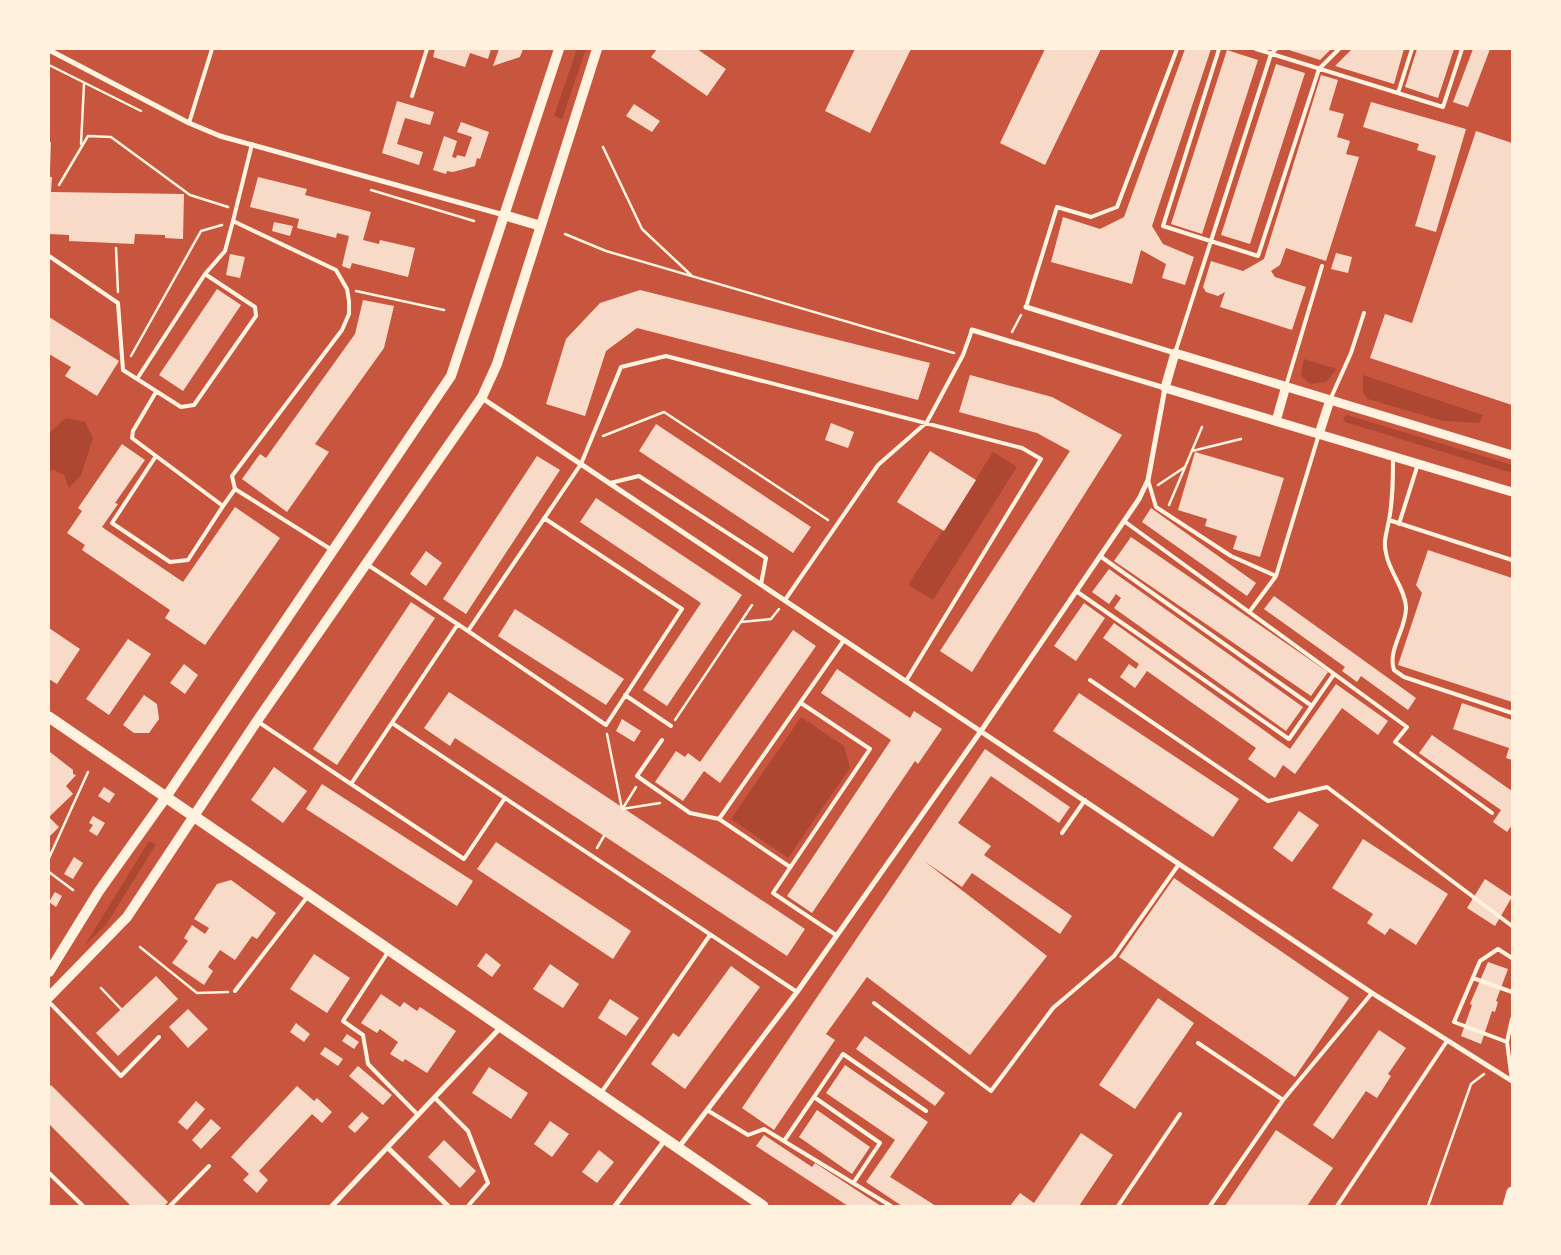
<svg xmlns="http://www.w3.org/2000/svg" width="1561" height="1255" font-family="'Sofia Sans Condensed',sans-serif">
<rect width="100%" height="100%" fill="#c8553d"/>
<path fill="#ae4732" d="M577 49H586L562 119 554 116Z
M1304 359 1337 369 1326 382 1310 384 1301 375Z
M1363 375 1483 415 1479 423 1443 421 1368 399 1363 393Z
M1347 415 1512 465V473L1345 422 1343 418Z
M66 418 85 422 93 438 81 475 69 488 64 475 52 469 49 475V433Z
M993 452 1017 467 933 600 908 585Z
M801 717 844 746 850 768 788 858 731 819Z
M149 841 156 844 106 925 85 945Z"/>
<path fill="#f7dbc8" d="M435 49H491L488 59 470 53 465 67 433 57Z
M499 49H523L520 57 493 66Z
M657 49H697L726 69 707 96 651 57Z
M855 49H911L870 133 825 111Z
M1045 49H1101L1045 165 1000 143Z
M1185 49H1211L1152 226 1163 244 1194 257 1185 285 1162 278 1166 264 1141 250 1132 284 1051 262 1063 217 1100 229 1124 217Z
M1286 49H1331L1320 60Z
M1352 49H1404L1394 84 1335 66Z
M1417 49H1454L1438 98 1405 87Z
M1473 49H1490L1468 107 1453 102Z
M1227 50 1258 60 1202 234 1171 224Z
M1276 64 1305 73 1250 244 1221 235Z
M1321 75 1338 80 1329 110 1344 114 1337 137 1350 141 1346 154 1359 157 1326 261 1286 248 1280 265 1271 271 1275 277 1306 287 1292 330 1220 307 1225 292 1218 296 1206 292 1203 287 1211 261 1243 271 1264 259Z
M397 101 434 112 430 125 405 118 397 144 423 152 419 165 382 153Z
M1371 102 1466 129 1436 232 1415 226 1436 156 1417 150 1419 144 1363 127Z
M634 104 660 121 652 132 626 116Z
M461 122 489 132 480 159 477 158 475 166 453 172 447 171 446 174 433 170 444 136 457 141 452 157 456 158 457 155 465 157 472 137 457 132Z
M1476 131 1512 143V405L1370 358 1385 314 1412 323Z
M49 142H51L50 171H49Z
M49 177H52L51 192 184 194 183 239 165 238V235L135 234 134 244 69 241V235L49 234Z
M258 177 307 189 305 195 371 212 363 240 379 244 380 240 415 248 408 277 352 263 350 269 342 266 349 236 337 233 336 238 297 228 299 219 250 207Z
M274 222 293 226 290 236 272 231Z
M1336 253 1352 257 1348 273 1331 269Z
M230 254 245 257 240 278 226 275Z
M217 289 241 305 183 391 159 375Z
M640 290 930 363 918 400 637 328 606 351 585 416 546 404 566 339 600 303Z
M363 300 394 306 384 348 315 444 329 452 287 512 242 479 260 454 266 458 355 334Z
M49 317 119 361 97 396 65 376 71 367 49 354Z
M970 375 1052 397 1122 435 972 672 940 651 1070 451 1037 433 959 412Z
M831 423 854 432 848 448 825 440Z
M656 424 811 527 793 553 639 451Z
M122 444 145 460 115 503 118 504 102 527 183 582 235 507 280 538 205 645 165 618 170 610 82 550 85 545 67 533 82 511 78 508Z
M930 451 976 480 944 531 897 502Z
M1195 452 1284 478 1260 557 1233 549 1237 536 1205 526 1207 519 1178 510Z
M537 456 560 470 466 614 443 599Z
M596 498 742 595 667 706 643 690 701 603 580 522Z
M1151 508 1256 583 1247 596 1142 522Z
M1131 537 1328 672 1311 696 1114 561Z
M1428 550 1512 578V702L1398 665 1422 593 1416 585Z
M426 551 442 563 426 586 410 574Z
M1109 569 1303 707 1286 731 1114 608 1121 598 1116 594 1109 604 1092 592Z
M1274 596 1416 698 1408 710 1361 676 1357 682 1342 671 1345 667 1264 609Z
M411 602 435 618 337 765 313 749Z
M1084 603 1105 618 1076 661 1054 646Z
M515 609 624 679 606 705 498 636Z
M1114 623 1290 749 1336 684 1388 721 1378 735 1342 708 1295 774 1283 765 1275 778 1248 759 1256 748 1147 671 1135 688 1120 677 1129 664 1136 669 1139 664 1103 638Z
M49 628 80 649 57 684 49 679Z
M793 630 816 646 720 783 704 771 683 801 655 782 676 751 685 757 688 753 700 762Z
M128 639 151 654 109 715 86 699Z
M184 664 198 675 185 694 170 683Z
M837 669 910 718 914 711 942 729 918 764 915 761 812 913 787 896 891 740 821 693Z
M449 692 805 929 787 956 455 738 450 746 424 728Z
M1079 693 1239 799 1213 837 1053 731Z
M144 695 157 704 159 719 149 733H134L123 725Z
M1462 703 1512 720V760L1506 758 1509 748 1453 729Z
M622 719 641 731 634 742 616 731Z
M1432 735 1512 791V825L1507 832 1493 822 1501 810 1419 753Z
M985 749 1070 807 1059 823 991 776 958 823 991 846 984 855 1072 916 1060 934 972 873 962 887 924 861 1047 956 970 1055 867 977 826 1034 835 1040 774 1130 742 1108Z
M50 752 73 770V774L76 775 66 786 73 794 49 817 59 827 49 837V754Z
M274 767 307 791 283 823 251 800Z
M322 784 473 881 457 906 306 809Z
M104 787 115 794 109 803 98 796Z
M1299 811 1319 825 1292 862 1273 848Z
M93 816 105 823 97 836 89 831 93 825 89 823Z
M1363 839 1448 894 1416 945 1390 928 1385 935 1367 923 1373 914 1332 888Z
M496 842 631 931 613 959 477 869Z
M74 857 83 863 73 879 64 874Z
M1174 878 1349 998 1295 1077 1119 957Z
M1485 879 1512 897 1495 926 1467 908Z
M231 880 276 913 257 939 252 936 235 960 220 950 208 967 213 971 204 985 172 963 188 941 184 938 192 925 205 934 209 928 194 919 217 884Z
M55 892 62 896 56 907 49 902Z
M486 953 501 965 492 977 477 966Z
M314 954 350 978 327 1013 290 989Z
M1488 962 1508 969 1496 1001 1498 1002 1495 1012 1492 1011 1481 1044 1461 1036 1472 1005 1470 1004Z
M550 964 579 984 563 1008 533 989Z
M731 966 760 987 685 1089 651 1064 673 1033 679 1037Z
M156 976 178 999 118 1056 96 1033Z
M381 994 400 1007 404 1002 417 1011 420 1007 456 1031 427 1073 405 1059 403 1062 390 1054 398 1042 380 1029 377 1033 361 1023Z
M1158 998 1194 1023 1135 1109 1099 1085Z
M610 999 639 1018 626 1036 598 1018Z
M188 1009 208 1029 188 1048 169 1027Z
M296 1023 310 1034 304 1042 290 1032Z
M1379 1030 1406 1048 1388 1074 1391 1076 1377 1098 1366 1091 1333 1139 1313 1125Z
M347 1034 359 1042 354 1049 342 1041Z
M865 1036 945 1093 935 1106 856 1049Z
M325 1047 343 1059 338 1066 320 1054Z
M845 1065 928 1122 890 1177 936 1206H902L866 1182 895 1140 826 1093Z
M358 1066 392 1095 383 1105 349 1076Z
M489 1067 528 1093 511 1119 472 1093Z
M51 1085 168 1202 164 1206H131L49 1124V1088Z
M297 1086 314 1101 317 1098 332 1112 322 1123 312 1114 259 1171 268 1180 257 1193 243 1180 249 1174 231 1157Z
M196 1101 205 1109 187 1130 178 1122Z
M817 1110 870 1147 852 1174 799 1137Z
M362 1112 369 1118 355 1133 348 1127Z
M211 1119 221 1128 201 1149 192 1140Z
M550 1121 569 1134 552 1157 534 1144Z
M1276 1130 1333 1168 1307 1206H1225Z
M1081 1133 1113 1155 1079 1206H1010L1020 1193 1034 1203Z
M764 1135 812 1167 815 1163 881 1206H848L756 1146Z
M444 1140 476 1171 460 1188 428 1157Z
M599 1150 614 1162 597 1183 582 1172Z"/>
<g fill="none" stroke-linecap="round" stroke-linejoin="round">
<path stroke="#fff3e0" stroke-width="2.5" d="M49 65 141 111
M81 144 84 84
M603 147 642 229 691 275
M59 185 88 136 111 137 190 195 228 207
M371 190 474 221
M565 234 606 251 954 353
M116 248 118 292
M356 291 444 310
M1012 332 1021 315
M131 356 201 231 222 225
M603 436 664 412 828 520
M1192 451 1241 439
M1158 485 1185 467
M1169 505 1202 427
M741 622 771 619 779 609
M675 720 752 605
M607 734 622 809
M623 808 636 787
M622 809 660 803
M597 848 604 836
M49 858 88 772
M49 872 73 890
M140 947 197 993 228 992
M101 988 121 1009
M1428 1206 1471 1084 1484 1074"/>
<path stroke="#fff3e0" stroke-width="4" d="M1219 49 1163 226 1258 256 1319 69 1339 49
M1256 49 1443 107 1462 49
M1398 93 1412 49
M412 96 427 49
M189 123 212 49
M252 144 233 221 336 270 347 289 349 301V314L342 330 232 476 235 489 332 550
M49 256 118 303 123 370 181 407 194 405 256 316 255 307 205 274 137 379
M205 274 225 251 233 221
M1026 307 1057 207 1091 217 1117 207 1177 49
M1175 353 1271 54 1276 49
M1286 386 1322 266
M156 392 133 431 132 438 223 506 235 489
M1330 400 1351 353 1364 313
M156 456 112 523 170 562 188 560 223 506
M1393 458C1393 479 1393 499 1389 520 1387 532 1383 541 1386 553 1389 572 1405 588 1406 607 1407 628 1387 650 1394 670L1404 677 1512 713
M1148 480 1156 507 1231 556 1276 576
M610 483 639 476 766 558 761 584
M1389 520 1512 560
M1124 521 1407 727 1395 742 1492 813
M1399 524 1418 464
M1100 556 1312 706
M368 565 468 631 581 464 621 367 666 356 1022 448 1041 459 906 681
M1076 591 1289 739 1334 674
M785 600 878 465 927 422 963 355 972 330
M1250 611 1276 576 1319 434
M468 631 606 725 682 609 544 518
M1090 680 1268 801 1327 787 1512 926
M625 695 671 726
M801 703 870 749 773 893 836 935
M257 721 351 784 458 624
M392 723 797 992
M662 740 637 776 690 813 719 819 790 867
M351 784 464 859 505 798
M719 819 844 640
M1062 833 1085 800
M388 952 343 1021 363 1035 368 1064 418 1115
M1512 958 1498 949 1480 961 1454 1022 1507 1042 1512 1081
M1473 978 1512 992
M235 991 308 896
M49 1002 121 1076 159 1037
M874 1003 991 1091 1053 1008 1114 956 1179 864
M1507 1042 1512 1019
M1198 1043 1283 1100
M601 1093 710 935
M814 1097 843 1054 926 1111
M435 1098 468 1131 488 1183 468 1206
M707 1110 748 1135 764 1129 891 1206
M784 1141 814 1097 880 1143 854 1182
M49 1173 83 1206
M170 1206 209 1166
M1118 1206 1180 1114
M1210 1206 1283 1100 1372 993
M1337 1206 1447 1041"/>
<path stroke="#fff3e0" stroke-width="5" d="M49 50 189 123 220 136 504 215
M1026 307 1175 353
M482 398 1372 993 1512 1081
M679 1147 797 992 981 731 1139 499 1148 480 1165 388 972 330
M388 1148 448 1206
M332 1206 501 1027
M615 1206 665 1140"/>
<path stroke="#fff3e0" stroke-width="9" d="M1276 421 1286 386
M1319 434 1330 400
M1512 455 1175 353 1165 388 1512 492"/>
<path stroke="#fff3e0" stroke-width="10" d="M504 215 541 226
M49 972 99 891 166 797 451 376 559 49
M49 997 127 917 257 721 482 397 497 364 597 49"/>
<path stroke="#fff3e0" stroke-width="11" d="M49 717 763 1206
M1508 1206 1512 1192"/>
</g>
<rect width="1561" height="1255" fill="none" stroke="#fff3e0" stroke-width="100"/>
</svg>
